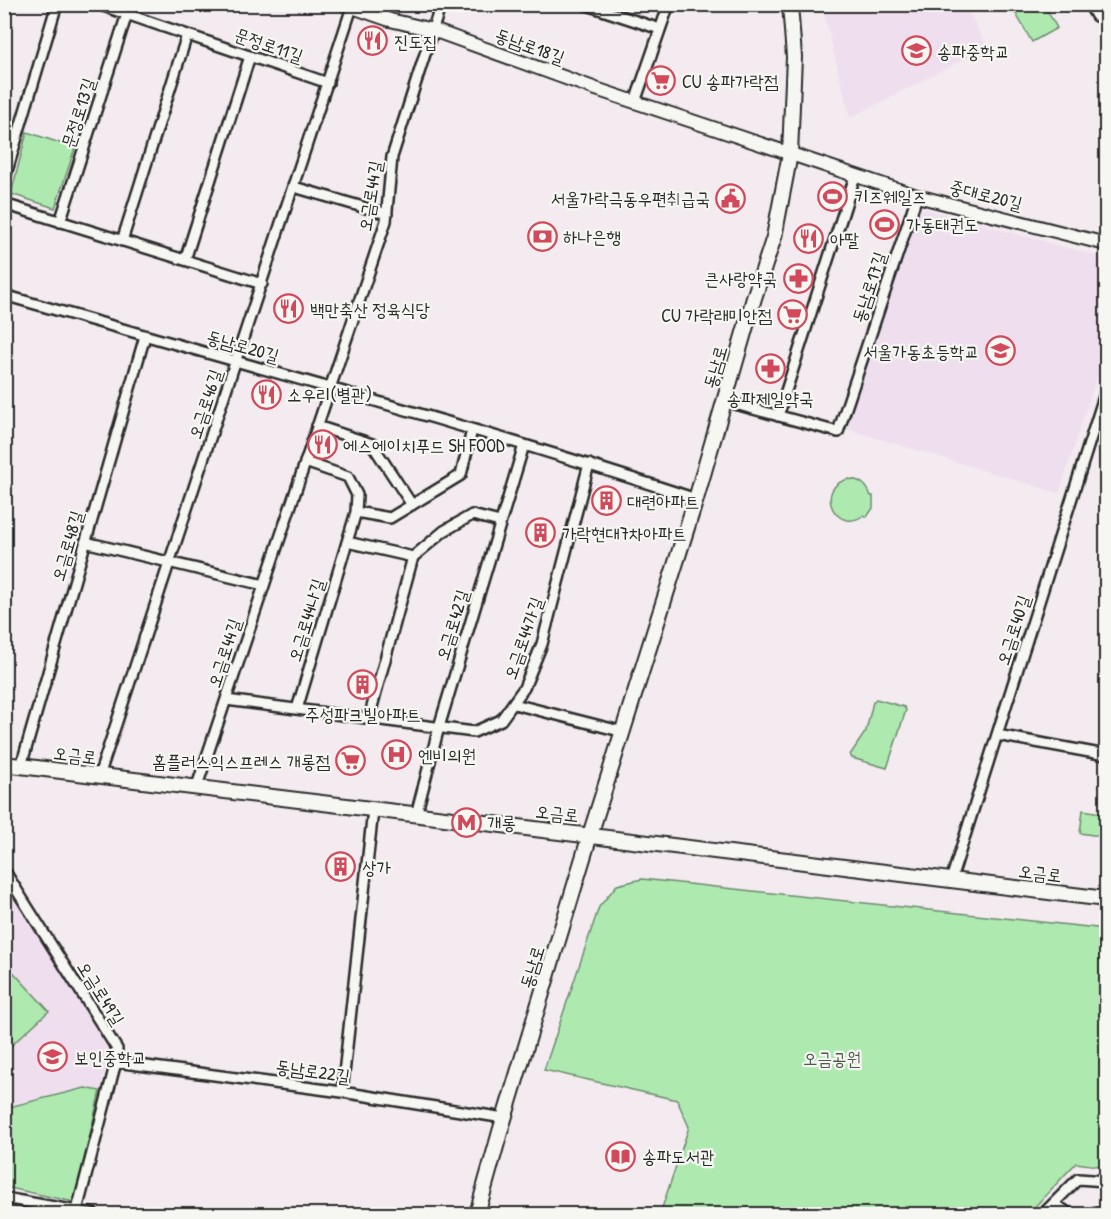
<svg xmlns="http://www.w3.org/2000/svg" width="1111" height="1219" font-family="'Patrick Hand','Poor Story',sans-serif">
<rect width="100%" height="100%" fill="#f3ebf0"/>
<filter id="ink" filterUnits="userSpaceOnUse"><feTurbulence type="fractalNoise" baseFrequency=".0167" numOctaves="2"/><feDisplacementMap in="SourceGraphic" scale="12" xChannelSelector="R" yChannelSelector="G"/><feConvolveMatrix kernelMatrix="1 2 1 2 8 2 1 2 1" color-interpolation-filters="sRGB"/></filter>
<g filter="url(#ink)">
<path fill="#efdeee" d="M822 5H965L987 47 850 118Z
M920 208 1106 258V348L1059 493 847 429Z
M4 873 111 1043 100 1091 85 1088 5 1108Z"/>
<path fill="#aeeab0" stroke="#6c8a6e" stroke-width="1.5" d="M1011 5H1044L1057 28 1032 42Z
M27 132 75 148 55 208 11 194Z
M849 479C861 480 867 485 871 496H873V508L867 517 864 515C835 536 813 486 849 479Z
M876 699 904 707 906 710 887 768 852 758 850 755 866 731 873 702Z
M1083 810 1106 814V837L1080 833Z
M642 879 1106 929V1167L1076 1163 1028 1214H660L689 1127 677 1100 544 1070 599 907 617 885Z
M4 962 49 1011 5 1051H4Z
M85 1088 100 1091 74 1202 5 1187V1108Z"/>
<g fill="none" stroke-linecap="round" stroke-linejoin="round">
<defs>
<path id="minor" d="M97 4 328 83
M584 4 660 29
M1089 4 1096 16 1106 11
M635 102 669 4
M4 181 57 4
M294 187 387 214
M4 204 262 284
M60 222 127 14
M122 241 187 35
M185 260 250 56
M4 295C235 362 468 424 696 499
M724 401 838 432 917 196
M778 416 855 176
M317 426 372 444 412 505
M356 512 390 518 461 475 472 430
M85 542 264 585
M347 542 413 557
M226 700 474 732 501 720 524 688 542 644 589 464
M514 704 624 732
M297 709 356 512 357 495 348 477 305 462
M369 718 413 557 444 531 472 515 500 522
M997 735 1106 755
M21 766 145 336
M99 776 353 4
M196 789 386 221 392 157 441 4
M416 815 439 727 524 445
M4 870 117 1049 116 1062 76 1214
M951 880 1106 390
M116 1062 342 1092 504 1118
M342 1092 373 810
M4 1198 94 1214
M1054 1203 1069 1214
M1043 1214 1078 1179 1106 1181"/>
<path id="tertiary" d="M344 4 390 20 433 30 596 89 917 196 1106 244"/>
<path id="secondary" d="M4 764 1106 899
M477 1214 500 1132 590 835 696 499 754 298 774 237 790 154 794 57 790 4"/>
</defs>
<use href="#minor" stroke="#2b2b2b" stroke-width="14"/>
<use href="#tertiary" stroke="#2b2b2b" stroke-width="16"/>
<use href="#secondary" stroke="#2b2b2b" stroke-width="18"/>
<use href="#minor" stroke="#f6f6f2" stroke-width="9"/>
<use href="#tertiary" stroke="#f6f6f2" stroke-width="12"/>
<use href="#secondary" stroke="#f6f6f2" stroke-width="14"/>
</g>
</g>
<defs>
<symbol id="restaurant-ring" viewBox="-11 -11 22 22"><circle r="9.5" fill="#f6f6f2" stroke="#d1495b" stroke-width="1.5"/><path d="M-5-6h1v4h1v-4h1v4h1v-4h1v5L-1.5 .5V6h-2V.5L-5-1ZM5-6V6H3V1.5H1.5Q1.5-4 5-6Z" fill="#d1495b"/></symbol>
<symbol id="school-ring" viewBox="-11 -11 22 22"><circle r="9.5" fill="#f6f6f2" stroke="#d1495b" stroke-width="1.5"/><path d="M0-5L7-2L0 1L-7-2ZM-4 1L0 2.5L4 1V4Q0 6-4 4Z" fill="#d1495b"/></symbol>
<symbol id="supermarket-ring" viewBox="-11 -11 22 22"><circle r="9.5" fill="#f6f6f2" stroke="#d1495b" stroke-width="1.5"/><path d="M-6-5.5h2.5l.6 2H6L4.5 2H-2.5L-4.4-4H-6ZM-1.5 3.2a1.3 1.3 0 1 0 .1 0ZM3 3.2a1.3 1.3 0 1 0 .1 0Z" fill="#d1495b"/></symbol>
<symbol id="stadium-ring" viewBox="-11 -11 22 22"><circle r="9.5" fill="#f6f6f2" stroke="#d1495b" stroke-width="1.5"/><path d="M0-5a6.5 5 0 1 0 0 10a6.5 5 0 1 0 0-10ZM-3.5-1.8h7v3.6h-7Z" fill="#d1495b"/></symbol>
<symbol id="civic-ring" viewBox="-11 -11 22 22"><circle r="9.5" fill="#f6f6f2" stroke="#d1495b" stroke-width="1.5"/><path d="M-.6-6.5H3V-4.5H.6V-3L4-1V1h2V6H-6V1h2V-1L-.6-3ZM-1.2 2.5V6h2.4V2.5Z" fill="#d1495b"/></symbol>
<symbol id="bank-ring" viewBox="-11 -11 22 22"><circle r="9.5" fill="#f6f6f2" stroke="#d1495b" stroke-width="1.5"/><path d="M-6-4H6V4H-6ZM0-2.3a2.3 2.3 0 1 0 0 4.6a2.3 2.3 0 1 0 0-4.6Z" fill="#d1495b"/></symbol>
<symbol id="pharmacy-ring" viewBox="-11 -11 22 22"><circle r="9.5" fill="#f6f6f2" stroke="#d1495b" stroke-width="1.5"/><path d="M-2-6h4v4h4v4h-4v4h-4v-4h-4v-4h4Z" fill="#d1495b"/></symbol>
<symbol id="building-ring" viewBox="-11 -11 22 22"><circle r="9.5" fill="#f6f6f2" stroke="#d1495b" stroke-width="1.5"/><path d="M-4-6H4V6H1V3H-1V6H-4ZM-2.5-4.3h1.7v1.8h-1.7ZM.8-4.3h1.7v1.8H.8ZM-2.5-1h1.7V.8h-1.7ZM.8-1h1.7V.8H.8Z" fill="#d1495b"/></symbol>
<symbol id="hospital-ring" viewBox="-11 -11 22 22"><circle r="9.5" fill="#f6f6f2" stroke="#d1495b" stroke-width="1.5"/><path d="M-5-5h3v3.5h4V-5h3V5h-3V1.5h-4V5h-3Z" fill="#d1495b"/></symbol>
<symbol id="metro-ring" viewBox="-11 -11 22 22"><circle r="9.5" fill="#f6f6f2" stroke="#d1495b" stroke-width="1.5"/><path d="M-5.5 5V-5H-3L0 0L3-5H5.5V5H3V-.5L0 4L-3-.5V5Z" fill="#d1495b"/></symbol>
<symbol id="library-ring" viewBox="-11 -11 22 22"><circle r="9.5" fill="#f6f6f2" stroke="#d1495b" stroke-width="1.5"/><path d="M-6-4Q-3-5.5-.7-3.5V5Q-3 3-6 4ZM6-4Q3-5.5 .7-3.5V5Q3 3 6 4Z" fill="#d1495b"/></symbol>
</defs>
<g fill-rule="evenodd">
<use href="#restaurant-ring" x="356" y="24" width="33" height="33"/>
<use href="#school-ring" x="900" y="34" width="33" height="33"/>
<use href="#supermarket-ring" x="644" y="64" width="33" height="33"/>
<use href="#stadium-ring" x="816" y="180" width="33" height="33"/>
<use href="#civic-ring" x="714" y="182" width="33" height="33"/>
<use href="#stadium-ring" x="868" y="208" width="33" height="33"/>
<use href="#bank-ring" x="526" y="220" width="33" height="33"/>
<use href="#restaurant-ring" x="792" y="222" width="33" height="33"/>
<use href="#pharmacy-ring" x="782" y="262" width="33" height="33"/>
<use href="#restaurant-ring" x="272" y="292" width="33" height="33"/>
<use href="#supermarket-ring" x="776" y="298" width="33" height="33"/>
<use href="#school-ring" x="984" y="334" width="33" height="33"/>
<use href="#pharmacy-ring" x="754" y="352" width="33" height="33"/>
<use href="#restaurant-ring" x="250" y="378" width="33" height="33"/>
<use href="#restaurant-ring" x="306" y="428" width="33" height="33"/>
<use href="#building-ring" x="590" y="484" width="33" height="33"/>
<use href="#building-ring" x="524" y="516" width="33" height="33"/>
<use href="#building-ring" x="346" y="668" width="33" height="33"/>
<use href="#hospital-ring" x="380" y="738" width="33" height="33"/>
<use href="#supermarket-ring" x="334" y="744" width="33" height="33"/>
<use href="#metro-ring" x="450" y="806" width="33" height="33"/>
<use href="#building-ring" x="324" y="850" width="33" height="33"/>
<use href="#school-ring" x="36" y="1040" width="33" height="33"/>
<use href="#library-ring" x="604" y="1140" width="33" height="33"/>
</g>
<g text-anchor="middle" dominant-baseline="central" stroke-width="4.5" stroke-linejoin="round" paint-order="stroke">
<g font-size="18" fill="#2b2b2b" stroke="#f6f6f2" text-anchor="start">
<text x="394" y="41">진도집</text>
<text x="937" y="51">송파중학교</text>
<text x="682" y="81">CU 송파가락점</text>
<text x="854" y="196">키즈웨일즈</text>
<text x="710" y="198" text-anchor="end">서울가락극동우편취급국</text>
<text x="906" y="224">가동태권도</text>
<text x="563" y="236">하나은행</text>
<text x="830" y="239">아딸</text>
<text x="777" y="278" text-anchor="end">큰사랑약국</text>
<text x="310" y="309">백만축산 정육식당</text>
<text x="772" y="315" text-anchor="end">CU 가락래미안점</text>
<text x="979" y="351" text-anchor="end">서울가동초등학교</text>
<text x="287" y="394">소우리(별관)</text>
<text x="770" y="398" text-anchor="middle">송파제일약국</text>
<text x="343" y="445">에스에이치푸드 SH FOOD</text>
<text x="627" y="501">대련아파트</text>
<text x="562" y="533">가락현대7차아파트</text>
<text x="363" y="714" text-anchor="middle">주성파크빌아파트</text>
<text x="418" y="755">엔비의원</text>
<text x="330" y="761" text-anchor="end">홈플러스익스프레스 개롱점</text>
<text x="487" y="822">개롱</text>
<text x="362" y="867">상가</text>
<text x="74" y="1057">보인중학교</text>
<text x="642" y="1156">송파도서관</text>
</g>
<g font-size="18" fill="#2b2b2b" stroke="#f6f6f2">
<text transform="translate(269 45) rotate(19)">문정로11길</text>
<text transform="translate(530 46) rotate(20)">동남로18길</text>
<text transform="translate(78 113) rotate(-72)">문정로13길</text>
<text transform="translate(986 195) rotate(14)">중대로20길</text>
<text transform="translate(370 196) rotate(-81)">오금로44길</text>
<text transform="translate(869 287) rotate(-72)">동남로17길</text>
<text transform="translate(243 346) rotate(16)">동남로20길</text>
<text transform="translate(715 367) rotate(-74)">동남로</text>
<text transform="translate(205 404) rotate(-72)">오금로46길</text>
<text transform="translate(67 546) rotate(-74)">오금로48길</text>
<text transform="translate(306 620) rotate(-73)">오금로44나길</text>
<text transform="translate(452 625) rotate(-73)">오금로42길</text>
<text transform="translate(1013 630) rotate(-72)">오금로40길</text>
<text transform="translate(523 638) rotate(-71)">오금로44가길</text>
<text transform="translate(224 653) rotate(-72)">오금로44길</text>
<text transform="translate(75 755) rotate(7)">오금로</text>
<text transform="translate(557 813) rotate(6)">오금로</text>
<text transform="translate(1040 873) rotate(7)">오금로</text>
<text transform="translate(532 967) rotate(-73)">동남로</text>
<text transform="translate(101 993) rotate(58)">오금로49길</text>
<text transform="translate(313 1071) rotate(8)">동남로22길</text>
</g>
<g font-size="18" fill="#4c5b4c" stroke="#f6f6f2">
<text x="832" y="1058">오금공원</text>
</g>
</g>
<rect width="1111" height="1219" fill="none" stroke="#f6f6f2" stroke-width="24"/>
<rect x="12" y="12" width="1087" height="1195" fill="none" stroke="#2b2b2b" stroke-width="2" filter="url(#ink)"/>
</svg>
